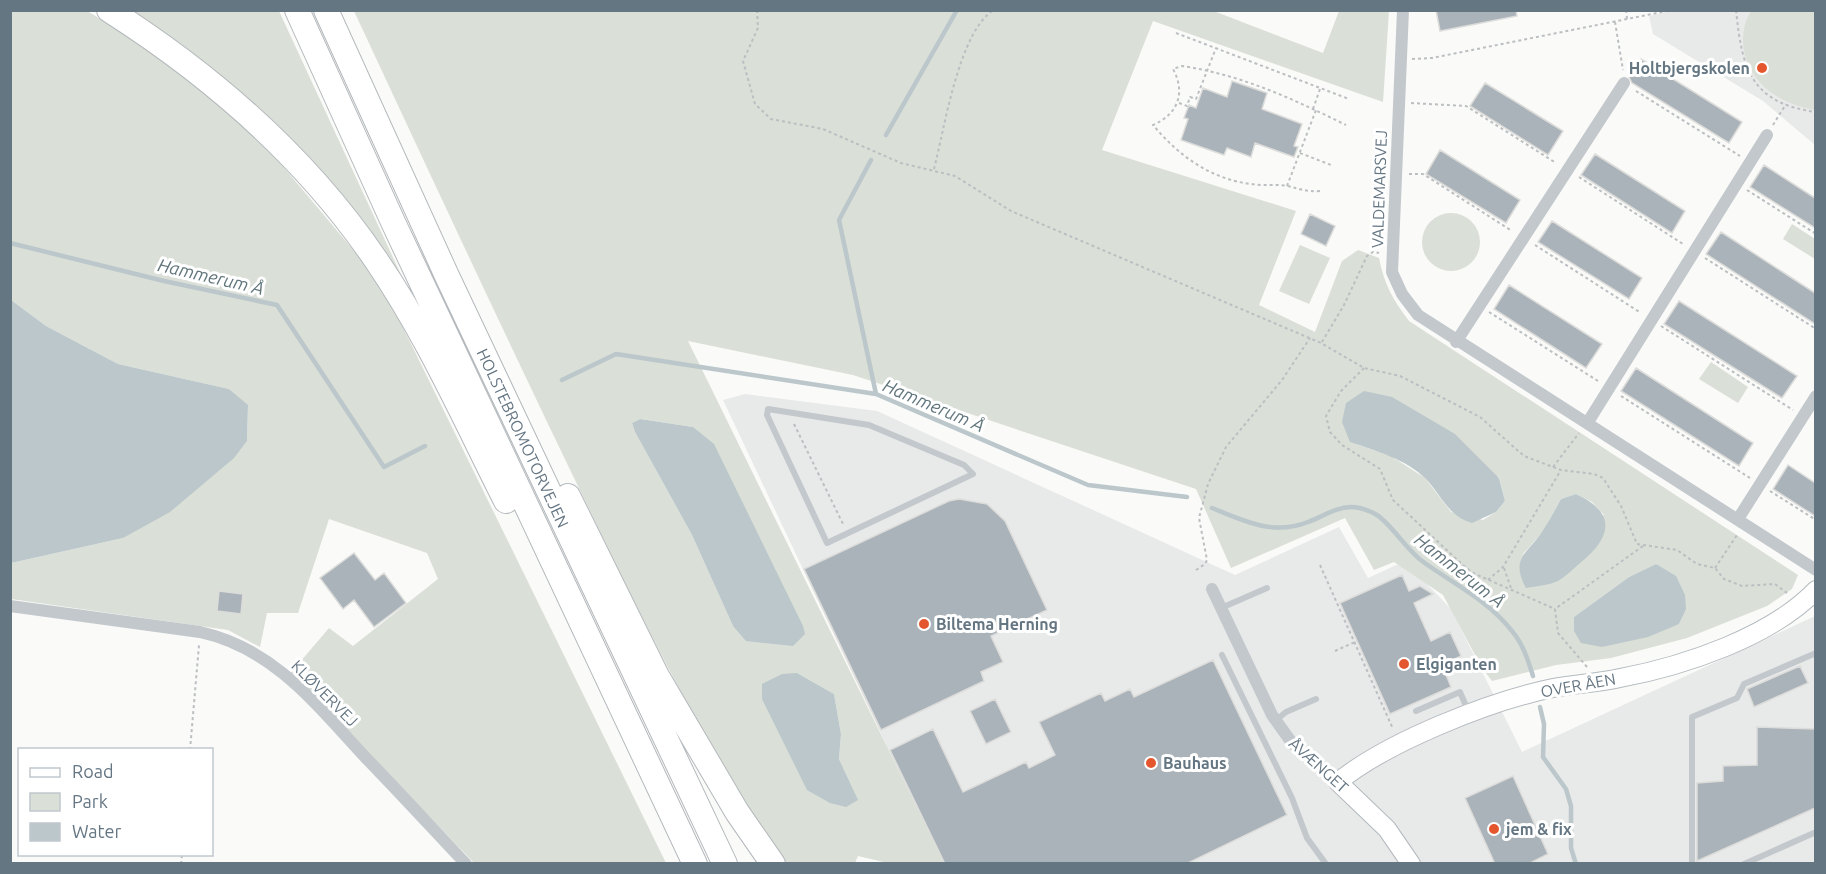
<svg xmlns="http://www.w3.org/2000/svg" width="1826" height="874" font-family="Ubuntu,sans-serif">
<rect width="100%" height="100%" fill="#fafaf8"/>
<path fill="#e8e9e9" d="M1676 10 1815 11V145L1763 101 1653 34 1649 16Z
M745 394 877 411 1235 575 1339 527 1368 578 1405 561 1451 609 1522 752 1815 616V863H942L723 400Z"/>
<path fill="#dadfd7" fill-rule="evenodd" d="M1211 10 1323 53 1339 11H1389L1383 102 1153 21 1102 150 1296 211 1259 305 1315 332 1342 261 1358 250 1379 258C1384 284 1393 300 1409 321L1798 575 1792 589 1767 606 1687 638 1611 658 1556 665 1492 681 1482 668 1443 595 1394 562 1374 570 1345 518 1231 568 1196 489 853 375 688 341 944 863H888L858 856 855 863H786C705 750 649 632 588 507 508 342 431 176 354 11ZM640 419 693 427 733 626 692 535 635 432 632 423ZM1350 442 1499 477 1505 501 1496 512 1483 520 1451 512 1425 478 1391 456ZM1576 494 1592 502 1604 515 1522 555 1542 533 1561 499ZM1656 564C1676 585 1694 593 1679 624L1602 647 1574 617 1629 577ZM797 673 834 694 841 734 839 759 858 800Z
M1752 10 1815 11V110C1779 104 1745 81 1743 42 1743 30 1745 20 1752 10Z
M11 11H87L158 53 243 119 360 258 389 299 666 863H474L328 711 289 675 329 628 353 646 438 579 427 553 329 519 298 613H267L260 647 228 630 11 599V563L123 538 233 458 247 441 248 406 229 389 118 364 46 326 11 300Z
M132 11H279L402 277 317 169 214 71Z
M1422 242a29 29 0 1 1 58 0a29 29 0 1 1-58 0Z
M1792 224 1815 239V259L1783 239Z
M1300 245 1330 258 1309 304 1279 291Z
M1711 362 1748 387 1738 403 1699 379Z"/>
<path fill="#bbc7cb" d="M11 300 46 326 118 364 229 389 248 405 247 441 234 458 170 512 123 538 11 563Z
M1364 391 1392 397 1455 434 1499 478 1505 501 1496 512 1472 523C1448 516 1442 496 1426 479 1406 459 1376 451 1350 442L1342 422 1346 403Z
M640 419 693 427 714 444 803 626 805 634 793 646 746 641 733 626 692 535 635 432 632 423Z
M1576 494C1617 513 1612 537 1580 563 1573 569 1566 576 1558 581 1550 585 1536 586 1526 588 1510 558 1527 554 1542 532 1549 521 1555 510 1561 499Z
M1656 564 1676 576 1685 595 1686 609 1679 624 1648 637 1602 647 1581 643 1574 631V617L1629 577Z
M797 673 834 694 841 734 839 759 858 800 846 807 830 803 807 790 762 699V684L782 674Z"/>
<g fill="none" stroke-linecap="round" stroke-linejoin="round">
<path stroke="#bbc7cb" stroke-width="4.5" d="M886 135 957 10
M871 160 839 220 876 394
M10 243 164 281 277 305 384 467 425 446
M562 380 616 354 876 394 1088 485 1187 497
M1212 508C1244 521 1273 536 1308 522 1322 517 1336 507 1351 507 1359 507 1370 511 1377 515 1391 524 1406 549 1422 561 1452 583 1488 600 1512 631 1523 644 1528 660 1533 676
M1540 707 1544 724 1543 757 1566 789 1571 806V848L1576 864"/>
</g>
<path fill="#aab3b9" stroke="#dcdcda" stroke-width="1.5" d="M1436 10H1516L1517 16 1440 31Z
M1641 59 1742 122 1729 143 1632 83 1629 77Z
M1232 81 1267 93 1262 109 1302 124 1294 146 1298 147 1294 157 1255 143 1251 157 1227 148 1224 155 1181 140 1188 119 1184 118 1189 105 1196 108 1203 88 1227 97Z
M1485 83 1563 131 1548 155 1470 106Z
M1440 150 1520 200 1506 223 1426 174Z
M1595 154 1685 211 1672 233 1581 175Z
M1764 165 1815 198V228L1750 187Z
M1310 214 1335 226 1326 246 1301 234Z
M1552 221 1642 278 1629 299 1538 242Z
M1721 232 1815 293V324L1706 254Z
M1509 285 1602 344 1586 368 1494 309Z
M1679 301 1797 376 1782 398 1664 324Z
M1636 368 1753 443 1739 466 1621 391Z
M1788 465 1815 483V516L1773 489Z
M959 499 987 504 1005 521 1047 610 991 636 1003 662 981 672 984 681 881 730 804 569 949 501Z
M354 553 375 580 384 573 406 603 374 627 354 600 343 609 320 578Z
M1402 575 1409 591 1420 586 1433 594 1414 603 1431 641 1450 632 1461 656 1442 665 1451 687 1390 714 1340 603Z
M219 591 243 594 241 614 217 611Z
M1213 660 1287 815 1186 864H945L890 750 933 729 963 792 1026 762 1029 768 1055 755 1039 722 1101 693 1105 701 1130 689 1134 697Z
M1800 666 1808 683 1754 707 1747 689Z
M995 699 1011 732 986 744 970 711Z
M1757 727 1815 729V808L1697 861V783L1723 781V766L1757 765Z
M1513 776 1548 854 1528 864H1495L1465 798Z"/>
<g fill="none" stroke-linecap="round" stroke-linejoin="round">
<defs>
<path id="secondary" d="M1411 864 1387 829 1338 782C1387 742 1490 701 1553 688 1575 684 1598 683 1620 678 1684 666 1771 637 1816 590"/>
<path id="highway" d="M109 10C214 77 306 157 376 260 428 336 465 420 506 501
M297 10 393 222 695 864
M326 10 447 276 725 864
M568 496 657 676 737 812 773 864"/>
</defs>
<use href="#secondary" stroke="#b3babf" stroke-width="20"/>
<use href="#highway" stroke="#b4b9bd" stroke-width="26"/>
<path stroke="#bbbfc2" stroke-width="2" stroke-dasharray="3 3" stroke-linecap="butt" d="M757 10 758 28 743 61 755 104 771 119 823 129 901 163 955 176 1011 211 1321 343 1364 368 1400 376 1480 417 1524 456 1561 470 1594 474 1603 478 1621 506 1637 544 1677 550 1697 564 1715 568 1724 579 1742 586 1775 584 1787 593
M1626 10 1627 19
M1736 10C1742 68 1750 103 1816 112
M1615 22 1623 70
M1176 33 1349 99
M1412 59 1432 58 1672 10
M1636 91 1740 156
M1179 103 1187 106 1190 97 1196 99 1216 48
M1411 103 1466 106 1556 163
M1313 109 1320 89
M1773 125 1786 104
M1300 153 1331 165
M934 169C944 131 959 30 994 10
M1409 174H1423L1512 231
M1579 177 1683 244
M1287 186 1316 110
M1747 190 1816 234
M1320 191C1307 192 1300 189 1288 186 1276 184 1263 186 1251 184 1210 179 1178 155 1153 125 1178 114 1186 93 1173 69L1182 66C1242 75 1293 99 1346 125
M1535 245 1641 313
M1705 258 1816 329
M1489 312 1598 381
M1661 326 1793 410
M1322 342 1344 305 1367 256 1373 252 1379 253
M1364 368 1341 391 1326 416 1330 432 1342 445 1380 469 1393 500 1464 566 1473 573 1555 609
M1621 396 1750 478
M794 424 843 524
M1553 467 1579 433
M1770 491 1816 520
M1320 565 1393 729
M1504 568 1512 591
M1715 568 1737 535
M1196 570 1205 564 1207 560 1199 518 1208 484 1226 447 1282 380 1310 338
M1488 580 1503 567 1561 470
M1335 651 1357 641
M1587 667 1558 633 1555 609 1643 546
M190 750 199 645
M181 864 182 854"/>
<path stroke="#c3c8cc" stroke-width="6" d="M768 409 869 425 964 465 973 474 827 543 767 415Z
M1221 608 1267 588
M1222 655 1292 798 1307 838 1326 864
M1416 711 1460 692 1469 713
M1276 720 1286 712 1316 699
M1692 864V717L1737 698 1744 684 1816 653
M1744 864 1816 832"/>
<path stroke="#c3c8cc" stroke-width="12" d="M1403 10 1392 272 1402 294 1418 315 1816 570
M1456 342 1624 83
M1588 422 1767 135
M1738 519 1816 396
M1212 589 1272 715 1292 743 1338 782
M10 606 200 632C273 648 316 704 365 757 399 792 432 828 466 864"/>
<use href="#secondary" stroke="#fff" stroke-width="18"/>
<use href="#highway" stroke="#fff" stroke-width="24"/>
</g>
<g fill="#e4572e" stroke="#fff" stroke-width="2">
<circle cx="1762" cy="68" r="6"/>
<circle cx="924" cy="624" r="6"/>
<circle cx="1404" cy="664" r="6"/>
<circle cx="1151" cy="763" r="6"/>
<circle cx="1494" cy="829" r="6"/>
</g>
<g text-anchor="middle" dominant-baseline="central" stroke-width="6" stroke-linejoin="round" paint-order="stroke">
<g font-size="16" font-weight="bold" fill="#657683" stroke="#fff" text-anchor="start">
<text x="1750" y="68" text-anchor="end">Holtbjergskolen</text>
<text x="936" y="624">Biltema Herning</text>
<text x="1416" y="664">Elgiganten</text>
<text x="1163" y="763">Bauhaus</text>
<text x="1506" y="829">jem &amp; fix</text>
</g>
<g font-size="16" fill="#657683" stroke="#fff">
<text transform="translate(1379 189) rotate(-88)">VALDEMARSVEJ</text>
<text transform="translate(523 438) rotate(65)">HOLSTEBROMOTORVEJEN</text>
<text transform="translate(1578 685) rotate(-10)">OVER ÅEN</text>
<text transform="translate(325 693) rotate(45)">KLØVERVEJ</text>
<text transform="translate(1319 765) rotate(42)">ÅVÆNGET</text>
</g>
<g font-size="18" font-style="italic" fill="#60757c" stroke="#fff">
<text transform="translate(211 276) rotate(13)">Hammerum Å</text>
<text transform="translate(934 405) rotate(23)">Hammerum Å</text>
<text transform="translate(1460 570) rotate(38)">Hammerum Å</text>
</g>
</g>
<rect width="1826" height="874" fill="none" stroke="#657683" stroke-width="24"/>
<rect x="18" y="748" width="195" height="108" fill="#ffffff" stroke="#c1c8cd" stroke-width="1.5"/>
<rect x="30" y="768" width="30" height="9" fill="#ffffff" stroke="#c1c8cd" stroke-width="1.5"/>
<text x="72" y="778" font-size="18" fill="#657683">Road</text>
<rect x="30" y="793" width="30" height="18" fill="#dadfd7" stroke="#c1c8cd" stroke-width="1.5"/>
<text x="72" y="808" font-size="18" fill="#657683">Park</text>
<rect x="30" y="823" width="30" height="18" fill="#bbc7cb" stroke="#c1c8cd" stroke-width="1.5"/>
<text x="72" y="838" font-size="18" fill="#657683">Water</text>
</svg>
